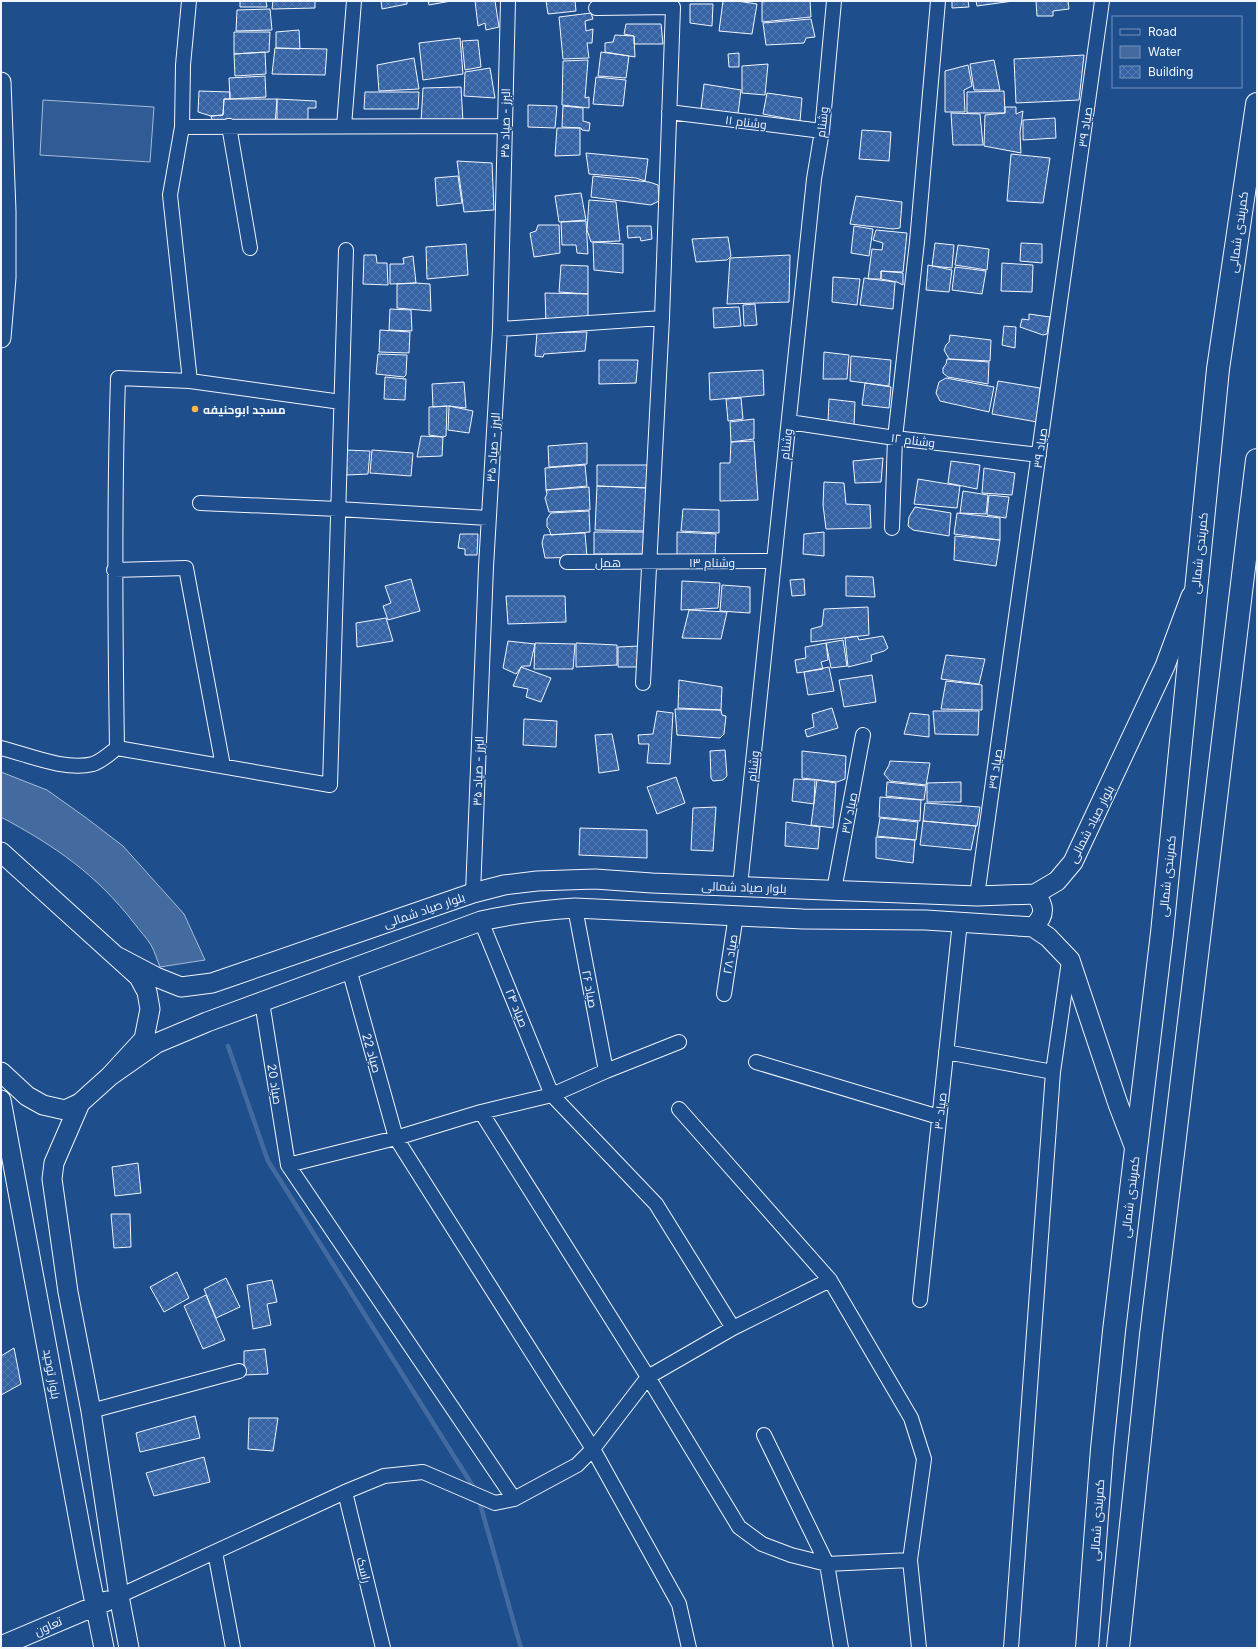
<svg xmlns="http://www.w3.org/2000/svg" width="1258" height="1649" font-family="Inter,Cairo,sans-serif">
<defs>
<pattern id="building-cross-hatch" width="8" height="8" patternUnits="userSpaceOnUse"><rect width="8" height="8" fill="#3563a3"/><path d="M0 0l8 8M0 8l8-8" fill="none" stroke="#537ab1"/></pattern>
</defs>
<rect width="100%" height="100%" fill="#1f4e8c"/>
<path fill="#305b95" stroke="#a8bbd7" d="M43 100 154 107 150 162 40 155Z"/>
<path fill="#446ba0" stroke="#a8bbd7" d="M1 772 47 790 85 817 123 846 184 914 205 960 160 967C157 960 155 952 151 945 146 937 139 930 134 923 96 874 55 846 1 817Z"/>
<g fill="none" stroke-linecap="round" stroke-linejoin="round">
<path stroke="#446ba0" stroke-width="4.5" d="M228 1046 268 1161 476 1491
M479 1500 521 1648"/>
</g>
<path fill="url(#building-cross-hatch)" stroke="#f2f6ff" d="M240 1H266L267 7H240Z
M273 1H315V8L272 9Z
M381 1H407V4L382 9Z
M428 1H451L429 5Z
M475 1H495L499 27 486 30 485 23 478 26Z
M546 1H575L576 11 548 14Z
M723 1H737L757 4 752 34 719 31Z
M769 1H810L811 17 762 22V2Z
M952 1H968L969 7 952 8Z
M976 1H1013L977 6Z
M1036 1H1068L1069 9 1053 11V16H1037Z
M690 4H713L712 26 690 23Z
M270 9 272 30 236 31 237 10Z
M591 13 593 19 585 21 586 31 593 29 592 43H587L589 58 563 59 559 17Z
M811 19 815 37 806 38 804 43 766 45 763 23Z
M626 24H661L663 44H634V36L624 34Z
M299 30 300 49 276 48V32Z
M234 32H270L269 52 234 54Z
M615 35 634 36 635 57 605 52V43L613 42Z
M460 38 463 74 423 80 419 43Z
M478 40 481 67 465 70 462 41Z
M275 48 327 49 325 75 272 74Z
M265 52 266 74 235 76 234 54Z
M601 52 629 56 626 78 598 76Z
M739 53V67H729L728 54Z
M1084 55 1079 100 1016 103 1014 59Z
M414 58 419 89 379 91 377 65Z
M588 60 585 98 589 97V108L562 105 563 61Z
M994 60 1000 90H974L970 64Z
M768 64 765 95 742 93V66Z
M968 65 972 86 964 90 965 112H945V71Z
M490 68 495 98 464 96 465 72Z
M265 76 266 97 230 99 229 78Z
M596 77 626 80 623 106 593 104Z
M704 84 741 90 738 114 701 109Z
M461 87 463 122H421L423 88Z
M199 91 230 92V99H224L223 115 211 116 198 112Z
M1004 91 1005 113H967V92Z
M365 92H419L418 109H364Z
M767 93 802 98 800 121 763 114Z
M224 99H277L275 125 213 123 211 116 223 115Z
M277 99 316 101V108H308V122L277 124Z
M528 105 557 106 555 128 528 127Z
M563 106 583 108V121L590 123 589 131 582 130 581 128 562 127Z
M1005 107H1016V114L1023 111 1020 133 1021 153 984 146 985 115 1005 113Z
M951 113 980 114 983 145H953Z
M1055 118 1056 138 1023 140V120Z
M557 128H580V155L555 156Z
M862 130 891 132 889 161 859 159Z
M586 153 648 159 645 181 636 178 589 174Z
M1011 154 1050 158 1043 203 1007 201Z
M457 161 492 163 494 210 464 212Z
M458 176 462 203 437 206 435 178Z
M593 176 649 182 658 185 659 201 651 205 591 197Z
M581 193 586 220 559 222 555 196Z
M856 196 902 202 900 228 893 229 850 224Z
M589 200 616 202 620 241 591 242 587 230Z
M586 221 588 254 577 253 576 245H562L561 222Z
M538 225H559L560 253 534 257 530 233 536 231Z
M627 226H651L652 239 641 241 640 237 628 238Z
M854 226 873 229 869 256 851 253Z
M876 230 907 233 903 272 881 271V279H868L872 249 882 250 883 243 873 240Z
M728 237 731 256 727 260 696 262 692 239Z
M593 242 623 244V273L594 270Z
M935 243 954 245 952 268 932 266Z
M1021 243 1042 244V263L1020 261Z
M466 244 468 275 427 279 426 247Z
M958 245 989 249 987 270 955 265Z
M364 255H376L377 263H387L388 285 363 284Z
M790 255 789 302 727 304 730 258Z
M413 256 416 283 390 284V264H404L403 258Z
M1002 263 1033 265 1032 292 1001 291Z
M561 265 588 266V294L559 292Z
M928 265 952 270 949 292 926 290Z
M955 267 986 271 982 294 952 290Z
M881 271 903 273V285L897 282 881 279Z
M833 277 860 279 857 305 832 302Z
M864 278 895 282 893 309 860 305Z
M416 283 430 284 431 311 397 308V284Z
M545 293 588 294V320L546 324Z
M755 304 757 325 744 326 743 305Z
M739 307 741 326 714 328 713 308Z
M390 309 411 310 412 331 389 330Z
M1029 314 1050 317 1047 334 1043 335 1020 327 1022 319 1029 320Z
M1004 326 1016 327 1015 348 1002 345Z
M380 330 410 332 409 353 379 352Z
M587 332 585 351 544 354 543 357 535 356 537 333Z
M950 335 991 340 990 361 949 359 944 350 946 345 949 342Z
M824 352 849 355 847 379H823Z
M378 354 407 355 406 375 404 377 376 374Z
M851 356 891 360 889 386 850 381Z
M947 359 989 362 988 384 948 377 943 373V368L946 364Z
M599 360H638L636 383 599 384Z
M763 370 764 395 710 400 709 373Z
M385 377 406 379 405 400 384 399Z
M946 378 994 387 989 412 940 401 936 393 939 382Z
M998 381 1040 388 1037 422 992 414Z
M464 382 466 408 449 406 433 407 432 384Z
M865 383 891 387 889 408 862 405Z
M741 398 743 419 728 421 726 399Z
M829 399 855 402 854 425 828 423Z
M447 406 446 436 443 437 429 435V407Z
M449 406 473 411 469 433 448 430Z
M754 419V439L731 442 730 422Z
M421 436 443 437 442 456 417 457Z
M754 441 758 500 720 501V463H730L731 442Z
M587 443V464L549 467 548 446Z
M346 450 370 451 368 474 347 475Z
M372 450 413 453 411 476 370 473Z
M883 458 881 482 855 483 853 461Z
M951 461 980 465 977 489 948 483Z
M585 465 587 486 546 490 545 468Z
M597 465H650V488L597 486Z
M984 468 1015 473 1012 495 982 493Z
M918 479 960 486 957 508 914 504Z
M824 482 844 483 846 504 870 505 871 528 826 529 823 505Z
M597 486 647 488 646 531 595 530Z
M589 487 590 510 549 512 545 498 547 494 546 490Z
M963 491 988 495 986 514 960 513Z
M989 495 1009 497 1006 518 987 515Z
M915 507 951 513 949 536 913 530 908 526 909 517Z
M683 509 719 510V533L681 531Z
M589 511 590 532 551 535 549 529 547 527V519L551 513Z
M957 513 1000 518V540L954 534Z
M594 532H644V554H594Z
M677 532 716 534 715 557 677 555Z
M824 532V556L803 554 804 534Z
M585 533 587 557 545 558 542 543 544 535Z
M460 534H478L477 555H465V549L458 548Z
M955 536 1000 540 996 566 954 560Z
M846 576 873 577 875 597 846 596Z
M411 579 420 611 388 620 383 606 391 603 385 586Z
M804 579 805 595 792 596 790 580Z
M682 581 720 583 718 608 681 610Z
M722 585 750 587V613L720 611Z
M506 596H565L566 622 508 624Z
M868 607 869 635 811 642V629L822 626 824 609Z
M689 610 727 612 721 639 682 638Z
M386 618 393 641 357 647 356 623Z
M857 636 859 640 883 636 888 648 884 651 871 655 872 661 848 667 845 638Z
M843 640 847 666 831 668 826 643Z
M508 641 535 644 530 666H522L516 674 503 668Z
M535 643 575 644 573 669H534Z
M576 643 617 645V665L576 667Z
M826 643 828 660 821 662 823 669 797 673 795 660 806 658 805 647Z
M639 646 641 667H618V647Z
M946 655 985 659 979 684 941 679Z
M521 667 551 678 541 702 526 697 528 689 513 686Z
M829 667 834 691 808 695 804 672Z
M872 675 876 702 844 707 839 680Z
M679 680 722 687 721 710 678 708Z
M946 681 982 685V710L941 709Z
M832 708 838 728 807 737 805 730 814 727 812 714Z
M675 709 721 710 722 715 726 716 724 734 720 738 677 735Z
M657 711 673 713 670 764 647 763 649 744H639L638 735 653 734Z
M933 711H979L978 735 935 734Z
M910 713 929 715V737L904 734Z
M524 719 557 721 556 747 523 745Z
M612 734 619 770 599 773 595 735Z
M725 750 727 776 723 780 713 781 711 778 710 751Z
M802 751 846 756 845 779 837 782 802 778Z
M890 761 930 763 926 785 890 781 884 774 889 765Z
M676 777 685 803 657 814 647 787Z
M794 779 815 780 814 804 792 801Z
M817 780 836 783 833 828 811 825Z
M887 782 926 786 924 800 886 796Z
M961 782V802H927V783Z
M880 797 921 800 920 821 879 817Z
M925 803 980 807 977 826 923 821Z
M716 807 713 851 691 850 693 808Z
M880 818 918 822 916 840 877 836Z
M923 821 976 826 971 850 920 845Z
M786 822 820 827 818 849 785 846Z
M580 828 647 830V858L579 855Z
M876 837 915 840 913 863 876 858Z
M138 1163 141 1193 115 1196 112 1167Z
M111 1214H130L131 1247 114 1248Z
M177 1272 189 1298 164 1312 150 1287Z
M226 1278 240 1307 216 1318 204 1289Z
M272 1280 277 1302 267 1304 271 1325 253 1329 247 1285Z
M206 1295 225 1340 203 1349 184 1306Z
M14 1348 21 1384 1 1395V1356Z
M265 1349 268 1374 244 1375V1351Z
M195 1416 200 1438 140 1452 136 1433Z
M249 1418H278L273 1451 248 1449Z
M204 1457 210 1482 154 1496 146 1473Z"/>
<g fill="none" stroke-linecap="round" stroke-linejoin="round">
<defs>
<path id="street" d="M189 1 183 65 182 127 170 195 190 381
M596 8 673 7 662 318 643 683
M669 112 822 131
M229 126 250 248
M344 126 354 1
M182 127 505 126
M500 329 662 318
M789 422 895 438 1039 455
M200 503 338 509 488 518
M892 528 895 438 917 242 938 1
M567 562 774 561
M114 570 186 568 223 766
M1 748C29 755 65 771 93 764 102 761 109 754 117 748 115 625 114 501 118 378L190 381 341 402
M117 748 330 785 346 250
M740 886 814 179 822 131 834 1
M834 890 863 735
M473 893 486 567 500 329 508 1
M977 896 1102 1
M575 908 606 1071
M481 921 552 1095 656 1204 733 1328
M349 969 396 1138 593 1449 679 1604 689 1648
M724 994 736 915
M262 1002 288 1165 514 1499
M946 1052 1053 1072
M756 1062 939 1117
M679 1109 830 1280 911 1418 924 1459 910 1560 919 1648
M481 1112 648 1377 739 1527 762 1544 791 1555 827 1564 910 1560
M288 1165 396 1138 481 1112 552 1095 606 1071 679 1042
M920 1300 960 922
M91 1411 239 1371
M764 1435 827 1564 841 1648
M345 1492 383 1648
M215 1552 233 1648
M119 1596 345 1492 384 1476 423 1472 495 1503 514 1499 577 1465 593 1449 648 1377 733 1328 830 1280
M1011 1648 1053 1072 1069 961"/>
<path id="secondary" d="M1 82 6 211V278L1 338
M1 852 139 977 147 992 150 1009 144 1039 110 1076 80 1103 65 1110 43 1105 27 1096 1 1072
M1033 927C1045 916 1046 907 1035 894
M118 957 156 977 181 987 212 983 473 893 504 885 537 881 595 879 652 883 977 896 1035 894 1057 881 1073 862 1165 666 1191 596
M110 1076 157 1043 207 1022 481 921C512 914 543 910 575 908L803 919 926 920 1033 927 1048 937 1070 960 1118 1104 1136 1151
M1 1100 87 1564 104 1648
M80 1103 54 1163 52 1179 68 1292 91 1411 119 1596 129 1648
M1 1646 107 1601"/>
<path id="highway" d="M1087 1648 1102 1449 1114 1331 1162 933 1218 369 1257 104
M1118 1648 1151 1335 1257 460"/>
</defs>
<use href="#street" stroke="#f2f6ff" stroke-width="16"/>
<use href="#secondary" stroke="#f2f6ff" stroke-width="21"/>
<use href="#highway" stroke="#f2f6ff" stroke-width="24"/>
<use href="#street" stroke="#1f4e8c" stroke-width="14"/>
<use href="#secondary" stroke="#1f4e8c" stroke-width="19"/>
<use href="#highway" stroke="#1f4e8c" stroke-width="22"/>
</g>
<circle fill="#ffb74d" stroke="#1f4e8c" stroke-width="1.5" cx="195" cy="409" r="4"/>
<g text-anchor="middle" dominant-baseline="central" stroke-width="3" stroke-linejoin="round" paint-order="stroke">
<g font-size="12" fill="#f2f6ff" stroke="#1f4e8c">
<text transform="translate(746 122) rotate(7)">وشنام ۱۱</text>
<text transform="translate(822 122) rotate(-84)">وشنام</text>
<text transform="translate(505 123) rotate(-89)">البرز - صیاد ۳۵</text>
<text transform="translate(1085 127) rotate(-82)">صیاد ۳۹</text>
<text transform="translate(1238 232) rotate(-82)">کمربندی شمالی</text>
<text transform="translate(913 440) rotate(7)">وشنام ۱۲</text>
<text transform="translate(786 444) rotate(-84)">وشنام</text>
<text transform="translate(493 447) rotate(-86)">البرز - صیاد ۳۵</text>
<text transform="translate(1040 448) rotate(-82)">صیاد ۳۹</text>
<text transform="translate(1199 553) rotate(-84)">کمربندی شمالی</text>
<text x="608" y="562">همل</text>
<text x="712" y="562">وشنام ۱۳</text>
<text transform="translate(753 766) rotate(-84)">وشنام</text>
<text transform="translate(995 769) rotate(-82)">صیاد ۳۹</text>
<text transform="translate(478 771) rotate(-88)">البرز - صیاد ۳۵</text>
<text transform="translate(849 813) rotate(-79)">صیاد ۳۷</text>
<text transform="translate(1091 824) rotate(-63)">بلوار صیاد شمالی</text>
<text transform="translate(1167 876) rotate(-84)">کمربندی شمالی</text>
<text transform="translate(744 887) rotate(2)">بلوار صیاد شمالی</text>
<text transform="translate(424 910) rotate(-19)">بلوار صیاد شمالی</text>
<text transform="translate(730 954) rotate(-81)">صیاد ۲۸</text>
<text transform="translate(590 989) rotate(79)">صیاد ۲۶</text>
<text transform="translate(517 1008) rotate(68)">صیاد ۲۴</text>
<text transform="translate(372 1053) rotate(74)">صیاد 22</text>
<text transform="translate(275 1084) rotate(81)">صیاد 20</text>
<text transform="translate(940 1111) rotate(-84)">صیاد ۳۰</text>
<text transform="translate(1130 1197) rotate(-83)">کمربندی شمالی</text>
<text transform="translate(52 1374) rotate(80)">بلوار توحید</text>
<text transform="translate(1097 1520) rotate(-86)">کمربندی شمالی</text>
<text transform="translate(364 1570) rotate(76)">راسک</text>
<text transform="translate(48 1626) rotate(-24)">تعاون</text>
</g>
<g font-size="12" font-weight="bold" fill="#f2f6ff" stroke="#1f4e8c" text-anchor="start">
<text x="203" y="409">مسجد ابوحنیفه</text>
</g>
</g>
<rect width="1258" height="1649" fill="none" stroke="#f2f6ff" stroke-width="4"/>
<rect x="1112" y="16" width="130" height="72" fill="#1f4e8c" stroke="#7391ba"/>
<rect x="1120" y="29" width="20" height="6" fill="#1f4e8c" stroke="#7391ba"/>
<text x="1148" y="36" font-size="12" fill="#f2f6ff">Road</text>
<rect x="1120" y="46" width="20" height="12" fill="#446ba0" stroke="#7391ba"/>
<text x="1148" y="56" font-size="12" fill="#f2f6ff">Water</text>
<rect x="1120" y="66" width="20" height="12" fill="url(#building-cross-hatch)" stroke="#7391ba"/>
<text x="1148" y="76" font-size="12" fill="#f2f6ff">Building</text>
</svg>
